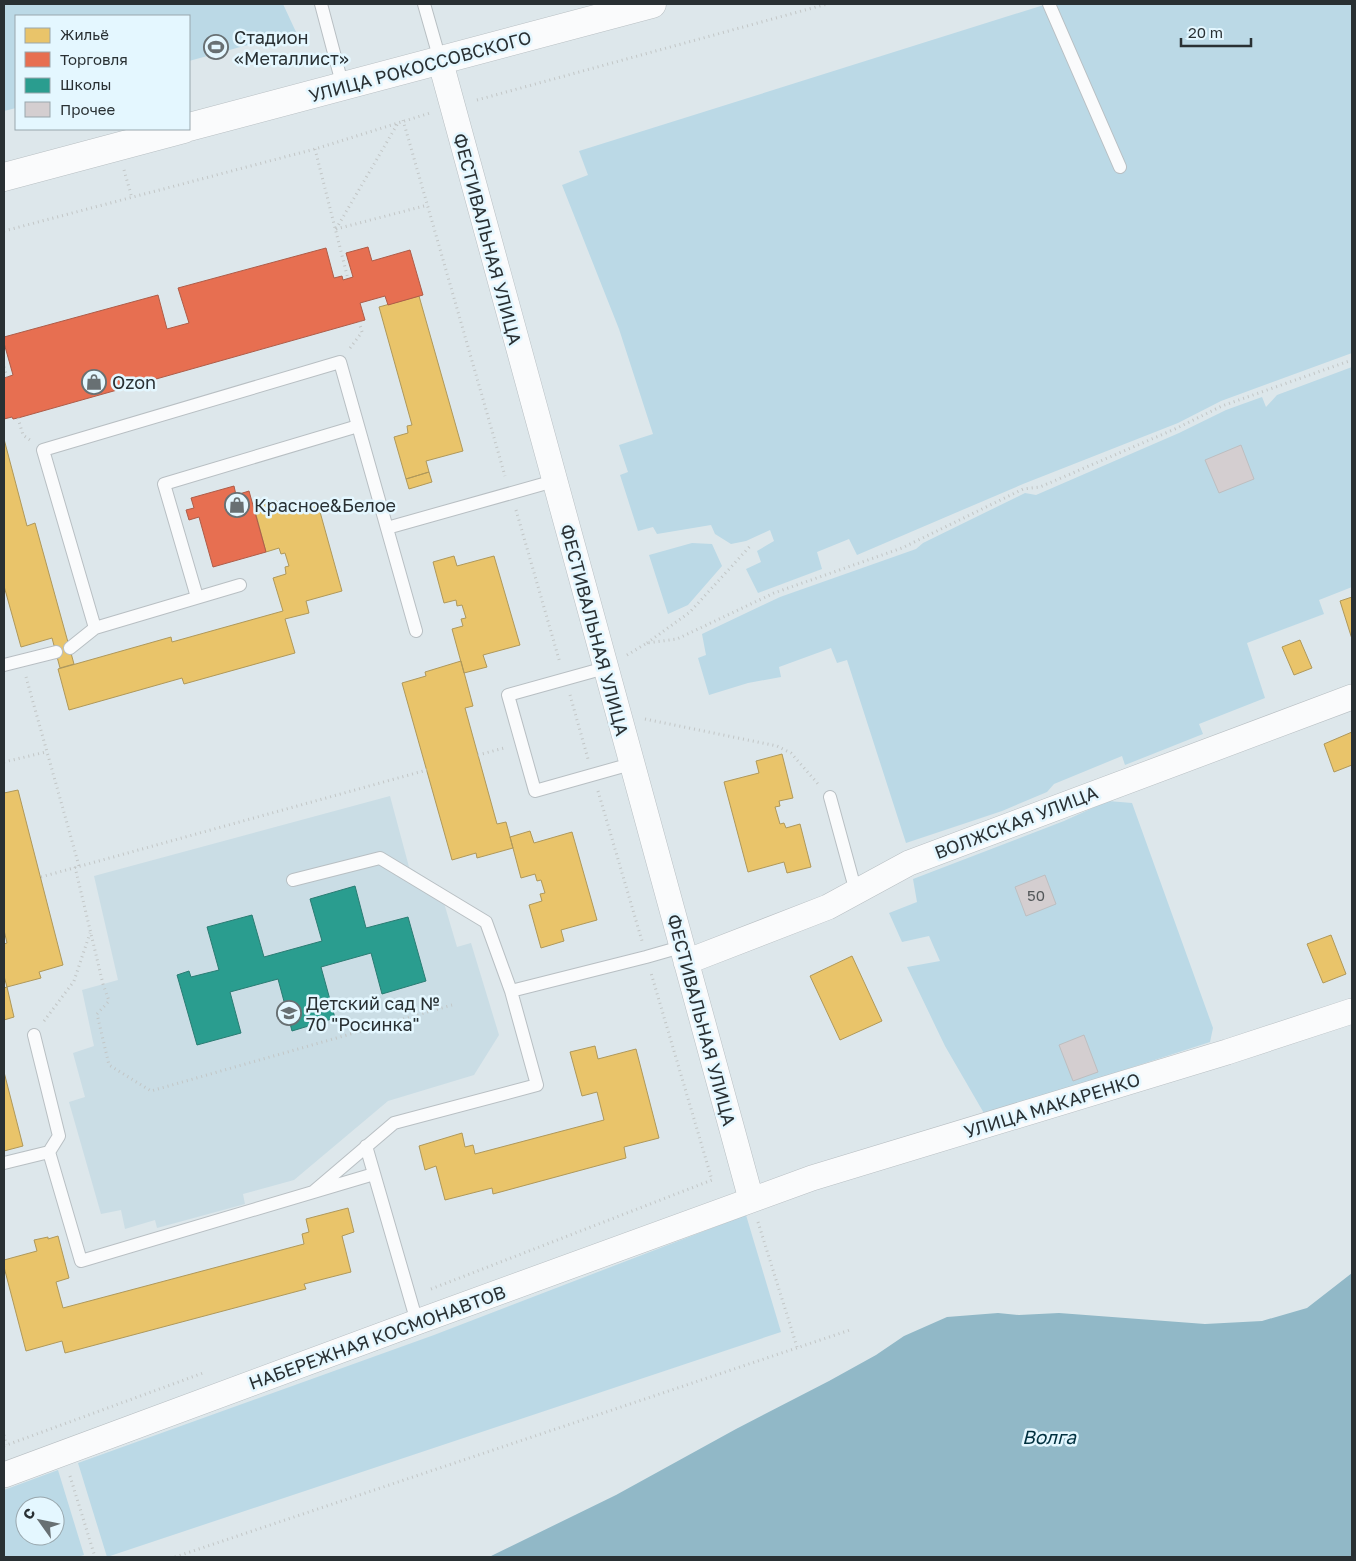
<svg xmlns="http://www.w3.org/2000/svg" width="1356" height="1561" font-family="'Golos Text',sans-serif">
<rect width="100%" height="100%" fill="#dde7eb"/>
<path fill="#cadde5" d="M390 796 409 867 439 886 457 947 471 943 499 1035 474 1075 388 1101 294 1180 243 1194 245 1204 157 1228 155 1220 125 1229 121 1210 101 1214 69 1102 85 1097 73 1053 94 1046 82 990 118 980 94 876Z"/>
<path fill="#bbd9e6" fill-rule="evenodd" d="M4 4H283L296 32 189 61V16H16V108L4 111Z
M1047 4H1352V353L1221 401 1178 423 1023 484 857 555 849 539 817 552 822 569 758 593 746 569 761 562 757 551 774 541 770 530 746 541 731 544 715 534 711 525 657 534 653 527 638 531 620 475 628 472 619 445 653 434 619 329 562 185 588 175 579 151Z
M1352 367V587L1319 600 1324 614 1247 643 1265 698 1199 724 1203 734 1125 765 1122 756 1054 784 1047 792 1002 811 906 843 847 660 837 663 831 648 779 667 781 677 748 683 709 695 698 658 706 655 702 634 780 597 916 549 923 543 1025 493 1036 495 1179 433 1226 410 1262 397 1266 407 1277 395Z
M692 543 712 544 722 566 688 605 668 614 649 555Z
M1108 801 1132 803 1213 1028 1210 1042 985 1115 945 1046 907 967 940 961 929 936 902 942 889 913 917 902 913 879 1064 821Z
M746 1215 781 1332 107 1557 78 1463 434 1335Z
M58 1470 84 1555 78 1557H4V1490ZM25 1506H55V1536H25Z"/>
<path fill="#91b8c7" d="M1352 1273V1557H489L616 1495 736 1429 829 1381 876 1355 904 1336 947 1317 998 1313 1019 1315 1059 1313 1205 1324 1262 1321 1307 1308Z"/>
<path fill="#e9c46a" stroke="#af985a" d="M419 296 463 451 426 461 429 472 406 479 394 437 408 433 407 426 412 425 379 307Z
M4 439 27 526 35 523 74 664 60 668 52 638 21 647 4 586Z
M429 472 432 482 409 489 406 479Z
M277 501 280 512 317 501 342 591 306 601 309 613 285 619 295 653 184 684 182 678 69 710 58 669 171 637 172 642 283 611 273 578 286 574 285 567 289 566 285 553 281 554 279 548 266 552 254 507Z
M454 556 457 566 494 556 520 645 483 655 487 667 464 673 452 629 463 626 461 619 466 618 462 605 457 606 456 600 444 603 433 562Z
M1352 597V639L1340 601Z
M1300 640 1312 668 1294 675 1282 647Z
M461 661 473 706 465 708 497 824 506 822 513 848 477 858 476 853 452 860 402 683 426 676 425 672Z
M1352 732V765L1334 772 1324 744Z
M782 754 793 798 779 801 780 806 775 807 780 824 784 823 786 828 800 824 811 867 787 873 784 862 748 872 724 782 759 773 756 761Z
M18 790 63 965 39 972 41 978 7 987 4 976V944L7 943 4 930V793Z
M530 831 534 843 572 832 597 920 561 930 564 941 541 948 529 905 542 901 540 894 545 893 541 880 537 881 535 874 521 878 510 837Z
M1331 935 1346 974 1323 983 1307 944Z
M852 956 882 1021 840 1040 810 976Z
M7 987 14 1017 4 1020V988Z
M595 1046 598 1059 636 1049 659 1138 624 1147 626 1158 493 1194 492 1188 445 1200 436 1166 425 1170 419 1146 462 1133 465 1147 473 1145 475 1154 604 1120 597 1092 582 1096 570 1052Z
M4 1072 23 1146 4 1151Z
M348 1208 354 1232 342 1236 351 1272 304 1284 306 1289 65 1353 62 1341 26 1351 4 1267V1260L37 1251 34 1240 48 1237V1239L58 1236 69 1278 56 1282 63 1308 304 1244 302 1234 309 1232 306 1219Z"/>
<path fill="#e76f51" stroke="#ae5c48" d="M368 247 372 261 410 250 423 295 388 305 385 296 360 303 365 320 18 418 13 419 12 417 4 419V378L13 375 4 343V337L158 295 167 329 189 323 178 288 326 248 334 278 342 276 343 280 353 277 346 253Z
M234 486 236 495 249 491 266 552 213 567 199 517 189 520 186 510 194 508 191 498Z"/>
<path fill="#2a9d8f" stroke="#2a7c73" d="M355 886 366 928 408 917 426 981 382 994 371 953 321 967 335 1018 292 1031 278 979 230 992 241 1033 197 1045 177 975 189 971 191 977 219 970 207 927 252 915 264 957 322 941 310 899Z"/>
<path fill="#d4ced0" stroke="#bdbec0" d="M1241 445 1254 479 1219 493 1205 460Z
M1045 875 1056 904 1026 916 1015 887Z
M1084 1035 1098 1072 1073 1081 1059 1045Z"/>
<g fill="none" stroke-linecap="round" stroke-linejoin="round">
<defs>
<path id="lane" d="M321 4 343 87
M424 4 440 60
M1049 4 1120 167
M387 528 554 481
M240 585 95 628 43 450 340 362 416 631
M197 597 164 484 358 426
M70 648 95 628
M4 665 56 652
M605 668 508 695 535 791 631 764
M830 797 856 892
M293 880 380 858 486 922 511 991 537 1085 394 1123 313 1192
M511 991 646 957 681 947
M34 1035 59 1136 49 1152 81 1261 374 1174
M366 1146 417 1322
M4 1163 49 1152"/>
<path id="street" d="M440 60 751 1199
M686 962 828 907 909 863 1352 697
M4 1475 417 1322 812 1178 1227 1052 1352 1011"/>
<path id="secondary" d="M189 127 652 4
M4 177 184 129"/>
</defs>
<use href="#lane" stroke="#b8bfc3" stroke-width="14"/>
<use href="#street" stroke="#b8bfc3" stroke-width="26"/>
<use href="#secondary" stroke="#b8bfc3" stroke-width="29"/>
<path stroke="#c2c6c6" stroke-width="3" stroke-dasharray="1 4" stroke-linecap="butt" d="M477 100 827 4
M403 120 505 476
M315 149 348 279
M124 170 132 198
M336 229 398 123
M336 229 428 205
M4 231 315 149 430 113
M350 348 362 332 359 322
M4 367 7 377
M18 418 23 435 30 440
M516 510 560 663
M647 643 690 612 752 544
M627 655 647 643 677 639 774 593 902 548 1023 489 1040 487 1175 429 1222 406 1352 360
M26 677 79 866
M570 695 588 759
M645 719 777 746 791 753 818 784
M478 755 504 748
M4 762 46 752
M598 791 642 941
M75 867 103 984 109 1001 97 1014 109 1065 151 1091 452 1005
M41 877 427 770
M44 1021 74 981 90 933
M758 1222 797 1347
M431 1289 712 1180 651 973
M4 1435 6 1445
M4 1446 203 1373
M70 1476 95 1557
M175 1557 850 1330"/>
<use href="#lane" stroke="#fafbfc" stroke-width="12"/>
<use href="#street" stroke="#fafbfc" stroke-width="25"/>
<use href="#secondary" stroke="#fafbfc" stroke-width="28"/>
</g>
<defs>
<symbol id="stadium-ring" viewBox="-11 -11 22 22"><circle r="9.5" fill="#e4f7ff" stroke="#687073" stroke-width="1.5"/><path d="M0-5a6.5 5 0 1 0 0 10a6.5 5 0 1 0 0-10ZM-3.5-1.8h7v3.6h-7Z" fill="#687073"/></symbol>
<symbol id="shop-ring" viewBox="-11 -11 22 22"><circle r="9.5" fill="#e4f7ff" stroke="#687073" stroke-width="1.5"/><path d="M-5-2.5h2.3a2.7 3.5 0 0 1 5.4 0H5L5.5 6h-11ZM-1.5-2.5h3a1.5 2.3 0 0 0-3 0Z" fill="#687073"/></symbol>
<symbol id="school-ring" viewBox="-11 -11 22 22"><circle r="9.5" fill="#e4f7ff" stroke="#687073" stroke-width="1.5"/><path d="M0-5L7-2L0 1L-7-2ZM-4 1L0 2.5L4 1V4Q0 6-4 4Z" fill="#687073"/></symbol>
</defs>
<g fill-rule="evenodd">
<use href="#stadium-ring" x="202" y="33" width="28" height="28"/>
<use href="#shop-ring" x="80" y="368" width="28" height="28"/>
<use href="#shop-ring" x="223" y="491" width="28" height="28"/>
<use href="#school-ring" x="275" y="999" width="28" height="28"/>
</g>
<g text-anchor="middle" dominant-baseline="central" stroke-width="5" stroke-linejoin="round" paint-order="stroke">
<g font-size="15" fill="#54585a">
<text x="1036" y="895">50</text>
</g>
<g font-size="18" fill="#293033" stroke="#e4f7ff" text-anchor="start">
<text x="234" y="37">Стадион<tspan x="234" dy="21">«Металлист»</tspan></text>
<text x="112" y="382">Ozon</text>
<text x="254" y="505">Красное&amp;Белое</text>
<text x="306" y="1003">Детский сад №<tspan x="306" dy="21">70 "Росинка"</tspan></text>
</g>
<g font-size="18" fill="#293033" stroke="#e4f7ff">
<text transform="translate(420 66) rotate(-15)">УЛИЦА РОКОССОВСКОГО</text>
<text transform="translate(488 239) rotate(75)">ФЕСТИВАЛЬНАЯ УЛИЦА</text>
<text transform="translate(595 630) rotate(75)">ФЕСТИВАЛЬНАЯ УЛИЦА</text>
<text transform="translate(1016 822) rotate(-21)">ВОЛЖСКАЯ УЛИЦА</text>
<text transform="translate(702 1020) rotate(75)">ФЕСТИВАЛЬНАЯ УЛИЦА</text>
<text transform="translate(1052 1105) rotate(-17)">УЛИЦА МАКАРЕНКО</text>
<text transform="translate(377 1337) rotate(-20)">НАБЕРЕЖНАЯ КОСМОНАВТОВ</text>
</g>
<g font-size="19" font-style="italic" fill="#00303f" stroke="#e4f7ff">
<text x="1049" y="1436">Волга</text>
</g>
</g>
<rect width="1356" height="1561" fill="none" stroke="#293033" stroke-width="10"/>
<rect x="15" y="15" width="175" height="115" fill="#e4f7ff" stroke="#99a7ad"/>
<rect x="25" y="28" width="25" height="15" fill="#e9c46a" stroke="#99a7ad"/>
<text x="60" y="40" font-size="15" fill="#293033">Жильё</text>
<rect x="25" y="52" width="25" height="15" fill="#e76f51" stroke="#99a7ad"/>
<text x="60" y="65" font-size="15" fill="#293033">Торговля</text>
<rect x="25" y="78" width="25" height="15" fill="#2a9d8f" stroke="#99a7ad"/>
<text x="60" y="90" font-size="15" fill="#293033">Школы</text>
<rect x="25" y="102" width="25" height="15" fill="#d4ced0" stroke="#99a7ad"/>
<text x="60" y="115" font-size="15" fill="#293033">Прочее</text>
<g transform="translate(40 1521) rotate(303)"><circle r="24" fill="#e4f7ff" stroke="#99a7ad"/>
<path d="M0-4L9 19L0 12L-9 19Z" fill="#687073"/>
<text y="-8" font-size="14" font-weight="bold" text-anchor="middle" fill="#293033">С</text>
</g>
<path d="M1181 38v8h70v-8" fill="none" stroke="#293033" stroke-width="2.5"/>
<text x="1188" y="38" font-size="15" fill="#293033" stroke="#e4f7ff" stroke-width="4" paint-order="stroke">20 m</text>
</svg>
